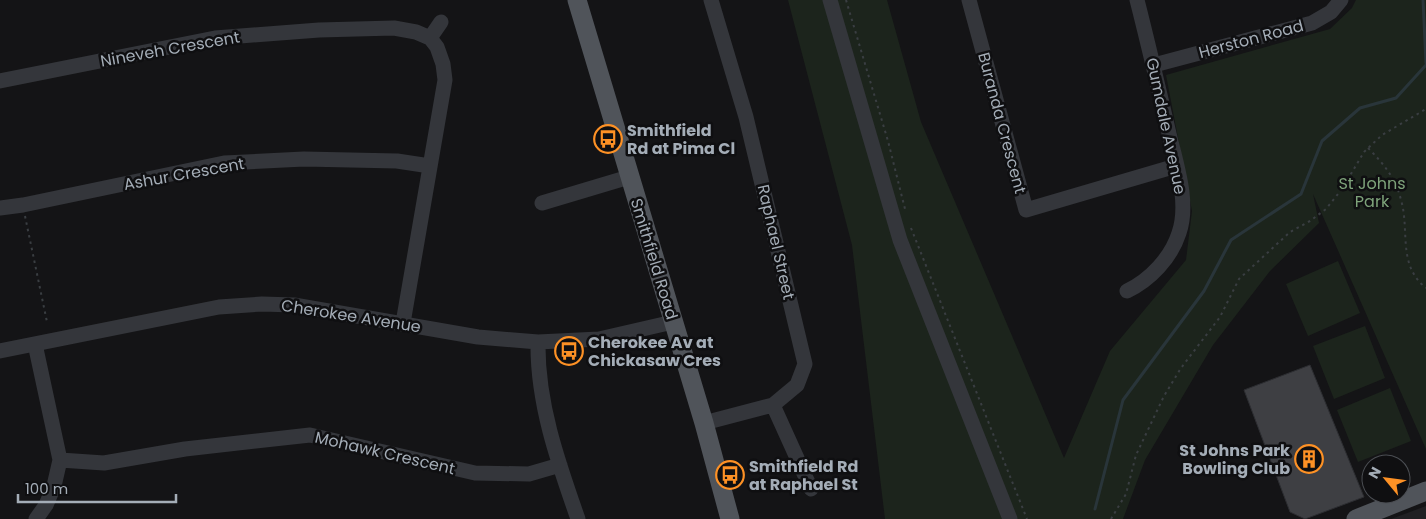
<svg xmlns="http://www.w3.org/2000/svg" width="1426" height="519" font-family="Poppins,sans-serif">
<rect width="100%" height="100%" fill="#141416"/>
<path fill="#202023" d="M1426 506V519H1391L1410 512Z"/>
<path fill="#1c241c" d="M788 0H887L921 122 1064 458 1110 351 1186 260 1192 211 1166 75 1330 29 1352 8 1356 0H1426V449L1313 194 1319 223 1270 271 1213 345 1145 460 1123 519H885L852 245Z
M1338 261 1360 313 1308 336 1286 284Z
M1365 326 1385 378 1334 399 1313 346Z
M1390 388 1411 441 1358 462 1337 410Z"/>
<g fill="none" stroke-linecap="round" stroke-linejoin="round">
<path stroke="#29353a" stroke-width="3" d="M1423 0 1426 63
M1095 509 1123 400 1204 291 1231 240 1301 194 1322 141 1360 108 1396 98 1426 65"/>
</g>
<path fill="#3e3f43" stroke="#2d2e32" d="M1310 365 1364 497 1305 519 1290 512 1244 390Z"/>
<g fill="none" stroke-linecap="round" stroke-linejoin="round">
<path stroke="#3a3e42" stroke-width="2" stroke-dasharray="2.5 4" stroke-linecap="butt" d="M846 0 888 141 905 209
M1368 148C1384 164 1396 179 1401 200 1410 230 1397 265 1426 288
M25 216 47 322
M911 228 1027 519
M1111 519 1126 494 1136 455 1164 396 1181 368 1220 317 1239 279 1290 232 1310 221 1326 209 1342 189 1364 152 1382 135 1426 109"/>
<path stroke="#34363b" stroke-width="15" d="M830 0 900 240 1010 519
M969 0 1026 210 1176 166
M430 38 441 22
M1154 65 1312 23 1331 12 1341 0
M0 81 215 38 319 30 394 28 416 32 430 38 437 47 443 64 445 80 403 323
M542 203 629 177
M0 208 23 205 224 163 304 159 397 161 430 166
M1127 291C1150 280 1171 258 1179 233 1190 201 1175 161 1168 129 1158 86 1148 43 1137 0
M538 342C537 403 558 462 578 519
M35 344 60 460 54 486 46 505 36 519
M0 351 219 307 262 304 294 305 478 337 538 342 599 339 673 322
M773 405 811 489
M704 423 773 405 797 385 805 364 746 117 711 0
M60 460 104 463 185 449 310 435 475 473 529 474 560 465"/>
<path stroke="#50545a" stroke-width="19" d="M577 0 704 423 730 519
M1356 519 1426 491"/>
</g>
<defs>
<symbol id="bus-ring" viewBox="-11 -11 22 22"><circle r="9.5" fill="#0f0f11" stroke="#fd9125" stroke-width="1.5"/><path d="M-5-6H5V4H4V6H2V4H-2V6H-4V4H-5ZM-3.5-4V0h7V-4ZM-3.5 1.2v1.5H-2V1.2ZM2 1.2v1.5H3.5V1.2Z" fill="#fd9125"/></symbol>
<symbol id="building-ring" viewBox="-11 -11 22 22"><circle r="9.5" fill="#0f0f11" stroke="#fd9125" stroke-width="1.5"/><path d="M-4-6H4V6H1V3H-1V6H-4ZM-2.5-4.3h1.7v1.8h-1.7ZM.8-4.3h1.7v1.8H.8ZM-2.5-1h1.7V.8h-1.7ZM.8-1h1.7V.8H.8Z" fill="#fd9125"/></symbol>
</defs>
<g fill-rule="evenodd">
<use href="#bus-ring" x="592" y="123" width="32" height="32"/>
<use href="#bus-ring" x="553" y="335" width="32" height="32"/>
<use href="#building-ring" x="1293" y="443" width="32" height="32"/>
<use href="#bus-ring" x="714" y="459" width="32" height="32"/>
</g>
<g text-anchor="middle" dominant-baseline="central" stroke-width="5" stroke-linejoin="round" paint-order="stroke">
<g font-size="16" fill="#a4adb7" stroke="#0f0f11">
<text transform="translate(1251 39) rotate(-15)">Herston Road</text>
<text transform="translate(170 49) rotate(-10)">Nineveh Crescent</text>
<text transform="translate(1002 123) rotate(75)">Buranda Crescent</text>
<text transform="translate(1166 126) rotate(78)">Gumdale Avenue</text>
<text transform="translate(184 174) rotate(-10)">Ashur Crescent</text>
<text transform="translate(776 242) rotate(77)">Raphael Street</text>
<text transform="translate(654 259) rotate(73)">Smithfield Road</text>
<text transform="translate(351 316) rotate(9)">Cherokee Avenue</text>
<text transform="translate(385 453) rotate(13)">Mohawk Crescent</text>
</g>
<g font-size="16" font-weight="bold" fill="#a4adb7" stroke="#0f0f11" text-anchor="start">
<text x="627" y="130">Smithfield<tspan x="627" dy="18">Rd at Pima Cl</tspan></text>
<text x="588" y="342">Cherokee Av at<tspan x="588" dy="18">Chickasaw Cres</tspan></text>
<text x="1290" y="450" text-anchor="end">St Johns Park<tspan x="1290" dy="18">Bowling Club</tspan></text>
<text x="749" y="466">Smithfield Rd<tspan x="749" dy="18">at Raphael St</tspan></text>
</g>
<g font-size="16" fill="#7ea37a" stroke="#0f0f11">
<text x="1372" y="183">St Johns<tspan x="1372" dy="18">Park</tspan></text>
</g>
</g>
<g transform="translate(1386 479) rotate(299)"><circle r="24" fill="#0f0f11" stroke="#4b4e53"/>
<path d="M0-4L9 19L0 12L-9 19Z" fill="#fd9125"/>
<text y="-8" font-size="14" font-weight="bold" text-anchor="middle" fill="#a4adb7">N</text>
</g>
<path d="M18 494v8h158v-8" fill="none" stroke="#a4adb7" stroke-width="2.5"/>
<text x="25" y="494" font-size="15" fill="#a4adb7" stroke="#0f0f11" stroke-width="4" paint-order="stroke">100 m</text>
</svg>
